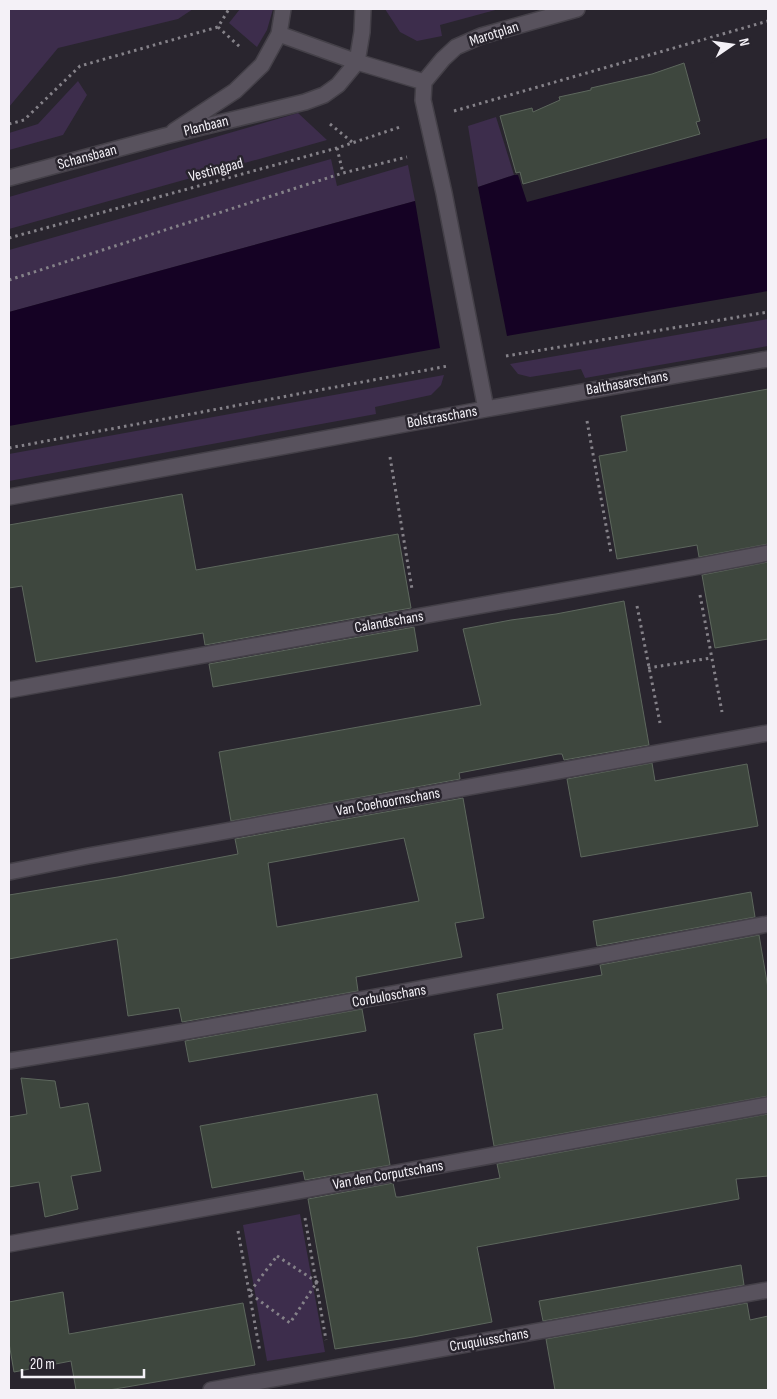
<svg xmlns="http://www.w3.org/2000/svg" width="777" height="1399" font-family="'Sofia Sans Condensed',sans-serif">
<rect width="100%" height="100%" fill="#29252e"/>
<path fill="#3d2d4c" d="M9 9H193L178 19 58 48 9 107Z
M240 9H273L267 30 257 47 229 23Z
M385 9H499L440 25 442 36 417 41 400 32Z
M78 81 87 95 63 135 9 150V133L38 124Z
M298 113 327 140 9 229V197Z
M496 117 514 175 478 187 468 126Z
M331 159 337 186 408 165 415 201 9 312V250Z
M768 319V346L585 378 581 369 530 377 518 374 510 364Z
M444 375 441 385 431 395 375 407 376 414 9 481V454Z
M300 1214 325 1352 267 1361 243 1225Z"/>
<path fill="#150224" d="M768 138V291L507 336 478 187 514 175H518L527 202Z
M415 201 440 348 9 426V312Z"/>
<path fill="#3e473e" stroke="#5d675d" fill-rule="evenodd" d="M684 63 700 121 696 122 700 134 523 184 520 172 516 173 500 116 532 108 533 112 560 100 559 97 591 90V88L652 74Z
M768 389V544L699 557 697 545 617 559 599 456 627 451 621 416Z
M182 494 196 570 398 534 411 608 205 645 203 633 36 662 22 586 9 588V525Z
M768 562V639L715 648 702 575Z
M624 601 649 745 564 760 562 754H558L459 773 460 779 231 821 219 752 481 705 463 629 511 620 556 614Z
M414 627 418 651 213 687 209 664Z
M652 763 655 781 747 764 758 826 581 857 567 779Z
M463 798 484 918 455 923 462 957 356 977 358 991 182 1022 179 1008 128 1016 117 939 9 959V895L118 877 238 854 235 839ZM404 838 419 901 277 927 268 863Z
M751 892 755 917 597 946 593 921Z
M759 935 768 988V1096L494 1146 474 1034 503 1029 497 994 602 975 600 965Z
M362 1009 366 1031 189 1062 185 1041Z
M21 1078 55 1081 60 1108 88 1103 101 1171 71 1176 78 1209 45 1217 39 1182 9 1187V1117L27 1114Z
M377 1094 390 1165 305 1180 303 1171 212 1188 200 1126Z
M768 1114V1176L736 1179 739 1199 477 1247 492 1322 413 1337 335 1349 308 1199 393 1183 396 1197H400L500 1178 497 1164Z
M741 1265 744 1285 543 1321 539 1301Z
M63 1292 69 1334 243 1303 255 1365 109 1390H76L71 1361 14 1372 9 1343V1302Z
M747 1303 750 1320 768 1316V1390H555L546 1339Z"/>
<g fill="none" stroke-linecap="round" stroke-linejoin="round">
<defs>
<path id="minor" d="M424 82 443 59 456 47 481 36 577 9
M174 131 235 91 262 65 279 34 283 9
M9 178 165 136 305 102 324 95 338 85 357 62 362 32 363 9
M486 409 768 359
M9 497 486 409 444 193 423 100 424 82 357 62 279 34
M9 690 695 567 768 553
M9 872 88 856 768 733
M9 1061C263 1020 515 971 768 924
M9 1244 768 1105
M211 1390 768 1290"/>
</defs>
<use href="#minor" stroke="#444048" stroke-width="18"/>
<path stroke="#858289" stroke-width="3" stroke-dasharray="2.5 4" stroke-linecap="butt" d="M218 27 240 47
M454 111 768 21
M9 124 24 120 80 66 218 27 229 9
M330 124 352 142
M337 148 343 173
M9 238 337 148 400 127
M9 280 343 173 407 157
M506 356 768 312
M587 421 611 553
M9 448 448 366
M390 457 412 589
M700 595 722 712
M637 606 660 723
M648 668 711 658
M305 1218 326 1340
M238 1231 260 1352
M277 1256 317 1282 290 1323 249 1293Z"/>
<use href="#minor" stroke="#58525d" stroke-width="15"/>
</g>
<g text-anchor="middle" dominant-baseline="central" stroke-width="5" stroke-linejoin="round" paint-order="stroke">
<g font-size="15" fill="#f4f1f7" stroke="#29252e">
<text transform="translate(494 34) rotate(-18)">Marotplan</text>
<text transform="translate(206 126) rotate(-14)">Planbaan</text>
<text transform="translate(87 157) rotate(-15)">Schansbaan</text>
<text transform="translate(216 170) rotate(-15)">Vestingpad</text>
<text transform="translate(627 383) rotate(-10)">Balthasarschans</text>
<text transform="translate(442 417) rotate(-10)">Bolstraschans</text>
<text transform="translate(389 622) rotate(-10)">Calandschans</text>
<text transform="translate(388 802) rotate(-10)">Van Coehoornschans</text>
<text transform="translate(389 996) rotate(-10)">Corbuloschans</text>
<text transform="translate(388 1175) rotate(-10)">Van den Corputschans</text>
<text transform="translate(489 1340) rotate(-10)">Cruquiusschans</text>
</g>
</g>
<rect width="777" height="1399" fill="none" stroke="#f4f1f7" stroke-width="20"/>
<g transform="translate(732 45) rotate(77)" stroke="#29252e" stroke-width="4" paint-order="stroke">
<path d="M0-4L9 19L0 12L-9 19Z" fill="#f4f1f7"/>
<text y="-8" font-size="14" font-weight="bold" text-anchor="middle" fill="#f4f1f7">N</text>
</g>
<path d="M22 1369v8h122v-8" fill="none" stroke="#f4f1f7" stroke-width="2.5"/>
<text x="30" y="1369" font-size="15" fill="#f4f1f7" stroke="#29252e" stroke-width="4" paint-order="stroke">20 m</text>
</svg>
